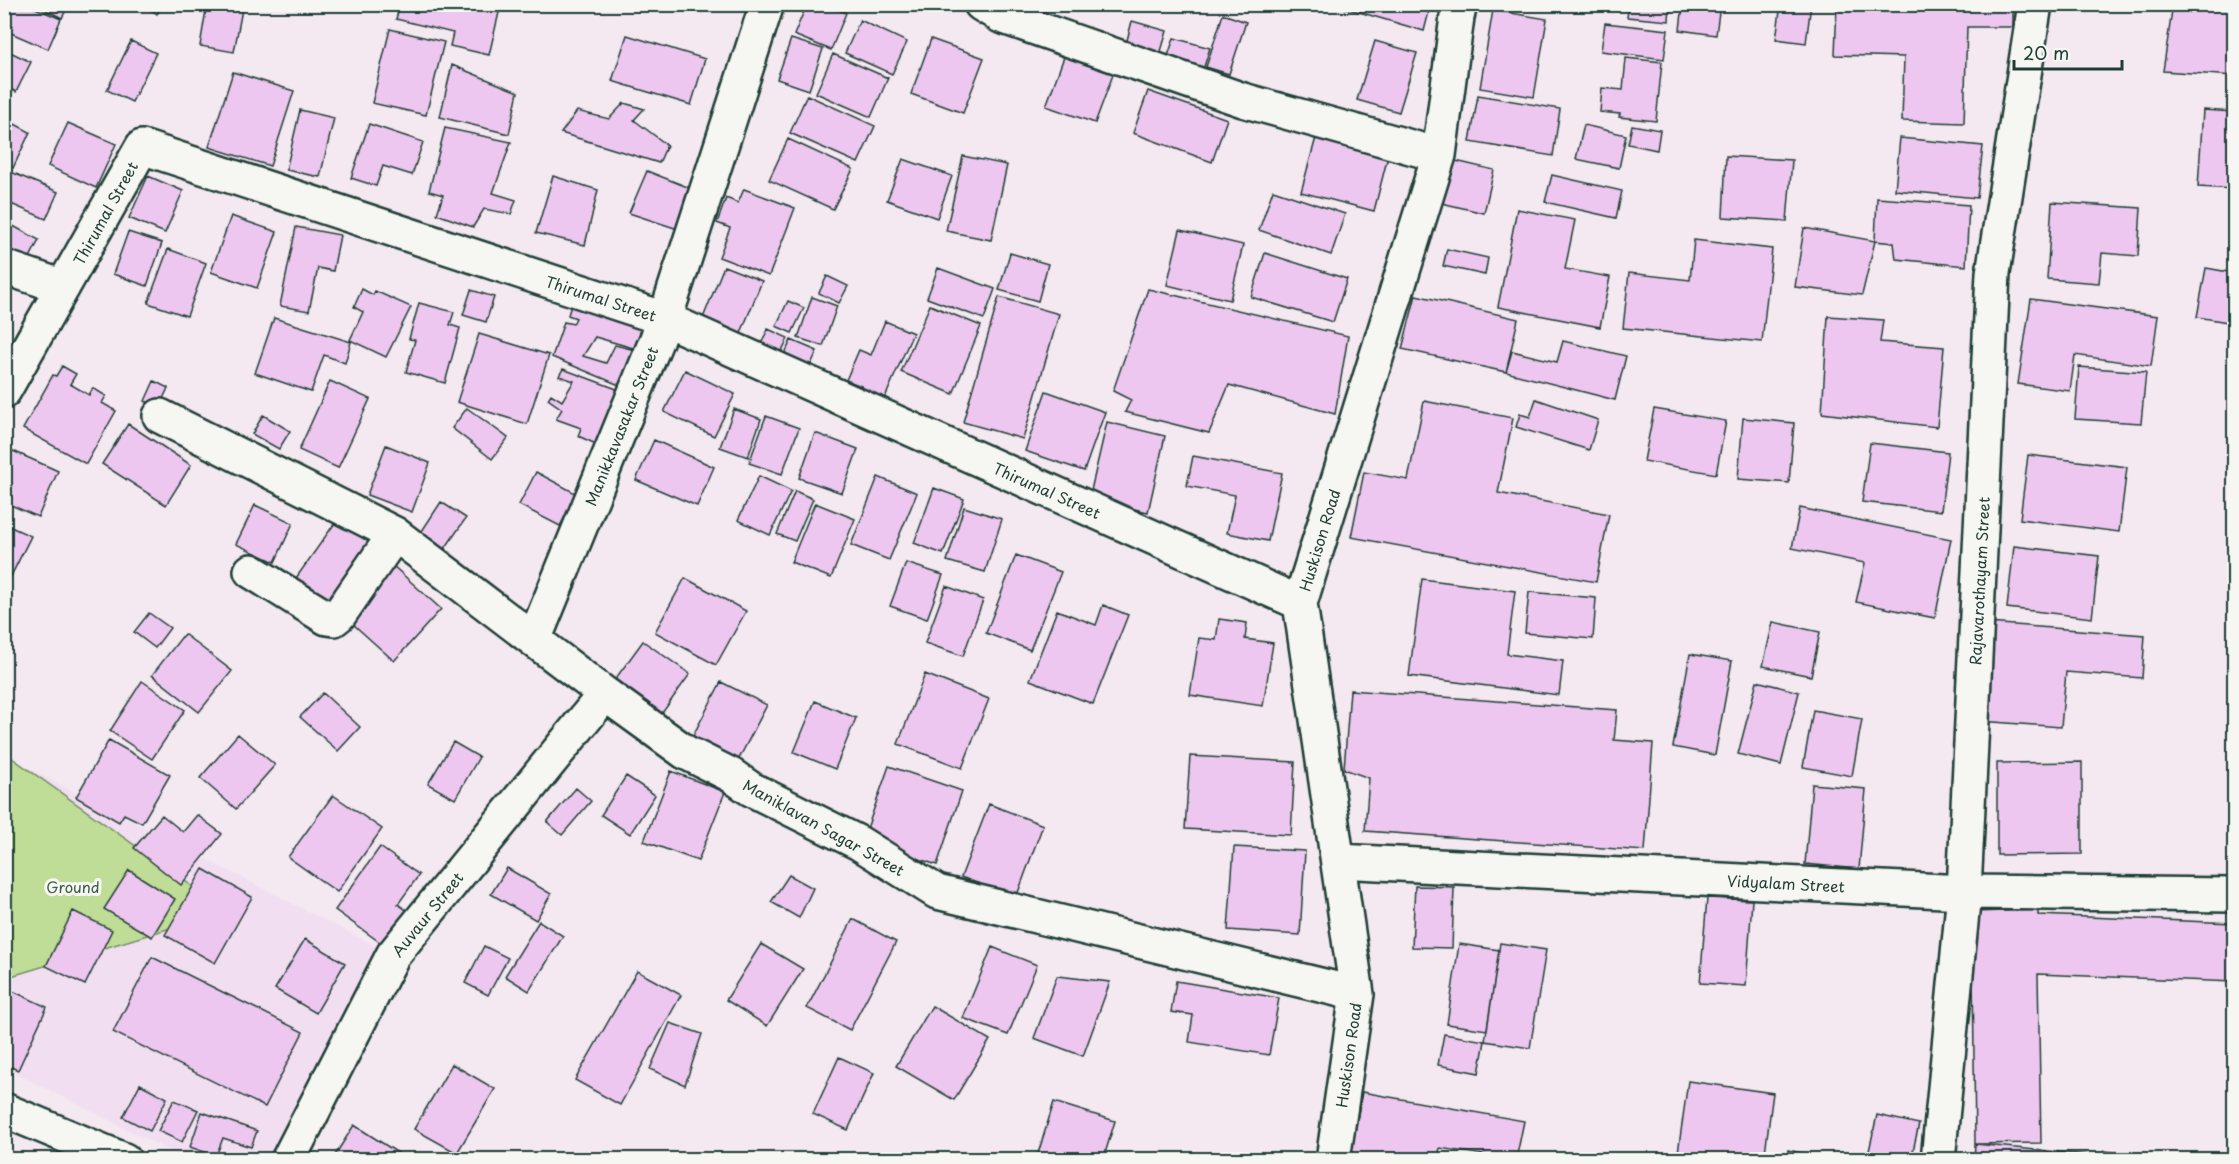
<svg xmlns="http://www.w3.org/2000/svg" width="2239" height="1164" font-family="'Playpen Sans',sans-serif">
<rect width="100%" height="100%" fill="#f4e8f1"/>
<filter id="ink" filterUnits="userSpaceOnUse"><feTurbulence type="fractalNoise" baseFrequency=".0167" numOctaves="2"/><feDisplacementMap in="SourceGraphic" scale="12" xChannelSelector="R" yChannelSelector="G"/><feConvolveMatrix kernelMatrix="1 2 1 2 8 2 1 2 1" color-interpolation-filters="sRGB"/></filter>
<g filter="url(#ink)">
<path fill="#f2def1" d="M4 756 393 955 276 1159H186L5 1068Z"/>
<path fill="#bfdd96" stroke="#6f8d65" stroke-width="1.5" d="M5 753 227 911 5 978Z"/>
<path fill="#eec7f0" stroke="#1f3d34" stroke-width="1.5" d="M6 4H26L61 19 48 49 4 30Z
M34 4H69L62 18Z
M143 4H164L157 14Z
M207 4H243L234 52 200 46Z
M400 4H501L489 55 450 46 453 33 396 19Z
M807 4H826L846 13 831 50 794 35Z
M857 4H875L874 9Z
M1343 4H1431L1424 31 1342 7Z
M1629 4H1670L1669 21 1627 17Z
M1683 4H1720L1716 35 1680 30Z
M1781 4H1811L1806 43 1776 39Z
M1837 4H2013V27H1967L1964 123 1902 121 1904 57 1835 55Z
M2173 4H2234V76L2163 71Z
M1493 10 1547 19 1534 97 1480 88Z
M1223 14 1246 22 1229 74 1206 67Z
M860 20 907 42 892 74 845 53Z
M1132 21 1167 31 1159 58 1125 48Z
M1605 23 1668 30 1664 59 1601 51Z
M390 29 444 42 426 115 372 103Z
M627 35 705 59 691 105 612 81Z
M1174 38 1210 48 1203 70 1167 59Z
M791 39 823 49 809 90 777 79Z
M931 39 984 58 963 113 911 94Z
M131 41 156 53 132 102 107 90Z
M1375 41 1417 53 1399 112 1357 100Z
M1068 46 1117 64 1095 123 1046 106Z
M4 49 31 62 16 92 4 86Z
M833 54 888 78 871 117 816 93Z
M1626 58 1662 62 1656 121 1619 117 1620 114 1600 112 1602 88 1623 90Z
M452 65 518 92 509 134 440 117Z
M233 72 294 91 270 166 209 147Z
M1148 91 1227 119 1212 162 1133 133Z
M807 95 875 126 858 163 790 133Z
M1478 95 1560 109 1553 156 1470 142Z
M624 103 644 109 634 120 667 145 659 163 561 133 577 111 609 119Z
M300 110 334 118 320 177 286 170Z
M2203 110 2234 112V189L2198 187Z
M7 120 30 132 13 168 4 164V124Z
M68 123 116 144 96 188 48 166Z
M369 124 423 142 412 175 383 166 376 186 351 178Z
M1584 125 1626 135 1619 168 1576 159Z
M1632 125 1660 130 1657 150 1628 144Z
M445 128 511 142 493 193 516 200 511 214 484 209 473 227 437 214 443 195 429 191Z
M1317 134 1389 152 1374 211 1301 192Z
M1900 138 1983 146 1977 198 1895 190Z
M788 139 853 169 833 209 769 180Z
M963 156 1007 165 991 240 946 231Z
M1726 156 1792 160 1787 221 1723 217Z
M1443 158 1494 170 1484 213 1433 201Z
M903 159 952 176 937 218 887 200Z
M4 169 58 192 46 219 4 201Z
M647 171 700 192 687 232 629 213Z
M1552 175 1622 191 1616 218 1545 202Z
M148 176 183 191 165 233 129 218Z
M553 176 598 190 585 245 536 233Z
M744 189 795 208 769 276 719 257 730 228 717 223 726 198 738 203Z
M1273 190 1345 214 1331 255 1259 230Z
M1877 198 1969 205 1966 266 1896 259 1894 243 1875 241Z
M2052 202 2141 208 2138 256 2102 253 2099 283 2047 279Z
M1517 209 1575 220 1565 269 1610 277 1600 327 1498 307Z
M231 216 277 232 257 288 211 272Z
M4 221 39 240 24 269 4 258Z
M296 227 340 235 333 271 318 268 309 311 280 306Z
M1804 228 1875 241 1862 295 1795 287Z
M1180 230 1243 245 1230 300 1167 285Z
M128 232 162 243 147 286 113 274Z
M1694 240 1772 249 1762 342 1623 328 1629 273 1690 280Z
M168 249 206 263 187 316 148 303Z
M1447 249 1488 258 1485 275 1443 266Z
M1010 253 1048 264 1038 301 999 290Z
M1265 253 1347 279 1333 322 1251 297Z
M724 266 762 281 739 338 701 323Z
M938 268 995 289 984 319 927 298Z
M2206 268 2234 273V323L2197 317Z
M827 276 848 286 839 303 819 293Z
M362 289 373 295 375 291 411 307 386 357 350 340 363 312 354 307Z
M1148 289 1348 336 1335 414 1229 385 1209 433 1125 412 1131 400 1113 391Z
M471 290 494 297 486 322 463 315Z
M1416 295 1518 319 1506 372 1402 349Z
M812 297 837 306 823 346 798 338Z
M999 297 1059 314 1023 439 963 422Z
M2031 299 2158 316 2151 366 2075 355 2070 391 2018 384Z
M788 301 804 308 792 333 776 326Z
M572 302 647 329 640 350 595 337 583 356 606 363 615 345 639 351 624 387 552 357 564 322 573 324 576 318 568 315Z
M419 303 454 312 450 325 460 328 445 383 406 372 415 340 409 339Z
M930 305 981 326 953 394 901 372Z
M1828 316 1883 320 1880 342 1944 347 1937 427 1822 413Z
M274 318 351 342 345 363 324 355 311 392 255 373Z
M885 321 913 333 884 400 859 390 861 386 846 380 859 350 871 355Z
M768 329 788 338 776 363 756 355Z
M479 334 549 355 527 424 457 402Z
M791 340 817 351 805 378 779 367Z
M1563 341 1626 356 1615 400 1506 372 1512 351 1557 362Z
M62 366 76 374 70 384 89 395 93 388 106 396 102 403 116 411 86 464 23 429 53 375 56 376Z
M2079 367 2146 372 2141 423 2075 419Z
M563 369 622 391 596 444 578 436 581 428 556 419 562 409 548 399 551 394 562 401 574 381 559 376Z
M685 370 735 394 714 436 664 412Z
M154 381 168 388 159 407 145 401Z
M330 381 370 399 338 468 299 450Z
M1046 391 1105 412 1084 471 1025 451Z
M1536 399 1598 420 1589 450 1516 427 1520 414 1530 417Z
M1424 401 1513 418 1498 493 1609 514 1596 582 1351 537 1364 472 1408 480Z
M467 408 508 438 492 459 452 428Z
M734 409 761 419 748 457 720 447Z
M1654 409 1726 421 1716 474 1644 461Z
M263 415 290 431 279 449 252 434Z
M766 416 799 428 782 474 749 463Z
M1743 418 1794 423 1789 483 1738 479Z
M1107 422 1165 436 1148 512 1089 499Z
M128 424 191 465 166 505 102 464Z
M815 433 858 449 842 493 799 478Z
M654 440 714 467 697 506 636 480Z
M1870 443 1948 452 1941 511 1862 502Z
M386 445 430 463 412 512 367 495Z
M4 447 58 471 38 517 4 502Z
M2028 455 2127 467 2119 532 2020 519Z
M1193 456 1282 473 1268 541 1227 533 1235 495 1187 486Z
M536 472 577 494 560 526 519 505Z
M759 476 791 491 770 535 738 520Z
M878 477 917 493 889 560 851 545Z
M934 488 964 499 943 554 914 543Z
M795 491 813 499 795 541 777 534Z
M441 502 466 518 444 550 420 534Z
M815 503 855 519 831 578 791 562Z
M255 505 293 523 275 562 236 544Z
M964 507 1002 519 985 572 947 561Z
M1800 508 1951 539 1935 618 1856 602 1865 563 1792 548Z
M337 520 373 545 332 603 296 578Z
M4 524 31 536 7 584 4 583Z
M2014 546 2099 556 2092 618 2007 608Z
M1016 555 1061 572 1030 650 986 633Z
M906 563 943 575 927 619 890 606Z
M391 564 441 609 394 661 344 616Z
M685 578 746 611 716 665 655 632Z
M1422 579 1515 591 1507 654 1563 661 1559 695 1409 676Z
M946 586 983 600 963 656 925 643Z
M1529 592 1596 598 1593 639 1525 633Z
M1103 605 1128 615 1093 704 1030 680 1057 610 1096 625Z
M149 613 170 628 155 648 134 632Z
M1219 619 1247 623 1245 639 1273 643 1263 706 1190 695 1199 638 1216 640Z
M1773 622 1820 632 1811 676 1763 666Z
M1987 623 2145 635 2142 678 2066 672 2061 727 1980 721Z
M184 634 232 671 199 712 152 675Z
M643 641 690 674 655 723 608 689Z
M1690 654 1732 661 1715 755 1673 747Z
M925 674 989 699 962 768 898 744Z
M142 681 185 710 152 759 110 731Z
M1757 681 1799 692 1781 765 1738 754Z
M721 682 767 705 733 770 687 747Z
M1350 690 1617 710 1614 740 1653 743 1645 851 1365 831 1369 778 1344 769Z
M323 693 360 727 338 751 300 717Z
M815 701 856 718 835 769 794 752Z
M1813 710 1862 719 1852 776 1803 767Z
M238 734 275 765 236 809 200 778Z
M109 740 170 775 142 823 124 814 119 822 76 797Z
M453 742 479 757 455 799 428 784Z
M1190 756 1295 762 1291 835 1185 829Z
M2082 762V854L1997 855V763Z
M889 766 962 791 937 865 863 840Z
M671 771 725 792 698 861 644 841Z
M626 776 655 795 630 834 601 815Z
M1812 784 1866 789 1859 869 1805 864Z
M576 788 591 801 562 835 547 822Z
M333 795 382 829 337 892 288 857Z
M989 804 1043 825 1016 898 961 877Z
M162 815 183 832 197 815 222 834 181 885 134 848Z
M380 847 419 875 398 904 412 914 388 948 335 910Z
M1234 847 1305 851 1300 935 1228 930Z
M507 868 551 894 536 920 491 894Z
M203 869 252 897 215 963 165 935Z
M129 870 175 899 152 937 104 909Z
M789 875 813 888 799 918 771 902Z
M1415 886 1454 887 1452 948 1412 947Z
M1707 898 1752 900 1746 986 1700 983Z
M2038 910V915L2234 923V982L2038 974 2041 1143 1975 1144 1973 971 1969 970 1972 912Z
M73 911 112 930 85 985 46 966Z
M853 919 896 942 850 1030 807 1008Z
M539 921 563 936 529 991 505 976Z
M305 939 345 963 316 1013 275 989Z
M1500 943 1546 950 1530 1048 1485 1041Z
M761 944 803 969 767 1026 726 1000Z
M1459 944 1499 950 1487 1030 1447 1024Z
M484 946 508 958 488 995 465 983Z
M992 947 1037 965 1008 1035 963 1018Z
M152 957 303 1032 265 1107 113 1032Z
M637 971 681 995 620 1105 575 1080Z
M1057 976 1110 982 1083 1056 1034 1038Z
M1176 981 1279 998 1269 1055 1189 1042 1193 1015 1171 1012Z
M4 987 47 1007 18 1070 4 1064Z
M932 1006 990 1040 954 1100 896 1066Z
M670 1023 702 1034 685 1085 650 1069Z
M1444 1034 1485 1041 1479 1073 1438 1065Z
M839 1057 874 1073 848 1130 813 1114Z
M452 1064 495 1089 457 1153 414 1129Z
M1688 1081 1773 1093 1764 1160H1677Z
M140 1084 167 1098 150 1131 123 1117Z
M1362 1092 1524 1121 1516 1160 1440 1148 1437 1160H1350Z
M174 1100 198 1110 182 1142 158 1131Z
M1054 1102 1115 1121 1103 1160H1036Z
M202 1112 257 1131 251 1147 223 1138 216 1156 190 1147Z
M1877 1115 1919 1124 1911 1160H1867Z
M354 1125 409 1160H332Z
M1975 1144 2098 1156V1160H1974Z
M1788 1150 1831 1160H1786Z
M2104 1151 2191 1160H2103Z"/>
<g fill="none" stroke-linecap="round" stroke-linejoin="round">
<defs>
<path id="minor" d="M981 4 1001 16 1243 100 1439 155
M4 267 63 287
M4 391 142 147 665 319 1300 603
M160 416 395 534 605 694 685 752 731 775 751 789 859 843 937 892 1357 994
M251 571 327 618 334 619 339 615 395 534
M534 640 665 319 767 4
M1338 861 1964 892 2234 895
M288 1160 393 955 605 694
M1333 1160 1357 994 1300 603 1439 155 1457 17 1460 4
M1938 1160 1964 892 1993 273 2035 4"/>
<path id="major" d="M4 1110 124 1160"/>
</defs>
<use href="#minor" stroke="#1f3d34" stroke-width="38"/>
<use href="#major" stroke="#1f3d34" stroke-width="38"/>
<use href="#minor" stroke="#f6f6f2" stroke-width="33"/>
<use href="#major" stroke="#f6f6f2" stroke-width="33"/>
</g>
</g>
<g text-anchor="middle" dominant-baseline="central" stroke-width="6" stroke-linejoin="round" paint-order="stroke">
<g font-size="15" fill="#1f3d34" stroke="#f6f6f2">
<text transform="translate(105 213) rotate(-61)">Thirumal Street</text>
<text transform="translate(601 298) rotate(18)">Thirumal Street</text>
<text transform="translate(621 426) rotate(-68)">Manikkavasakar Street</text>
<text transform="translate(1047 490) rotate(24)">Thirumal Street</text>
<text transform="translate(1319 540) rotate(-73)">Huskison Road</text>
<text transform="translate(1979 581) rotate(-87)">Rajavarothayam Street</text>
<text transform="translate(824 827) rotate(29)">Maniklavan Sagar Street</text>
<text transform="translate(1786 883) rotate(3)">Vidyalam Street</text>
<text transform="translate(427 914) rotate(-51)">Auvaur Street</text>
<text transform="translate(1348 1055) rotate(-82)">Huskison Road</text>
</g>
<g font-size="15" fill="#3f5d48" stroke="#f6f6f2">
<text x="73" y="886">Ground</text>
</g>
</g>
<rect width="2239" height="1164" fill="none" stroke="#f6f6f2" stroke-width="24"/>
<rect x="12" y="12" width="2215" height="1140" fill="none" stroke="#1f3d34" stroke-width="2" filter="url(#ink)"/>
<path d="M2014 60v9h108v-9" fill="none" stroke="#1f3d34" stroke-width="3"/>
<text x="2023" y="60" font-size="18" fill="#1f3d34" stroke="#f6f6f2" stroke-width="4.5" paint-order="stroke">20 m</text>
</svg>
